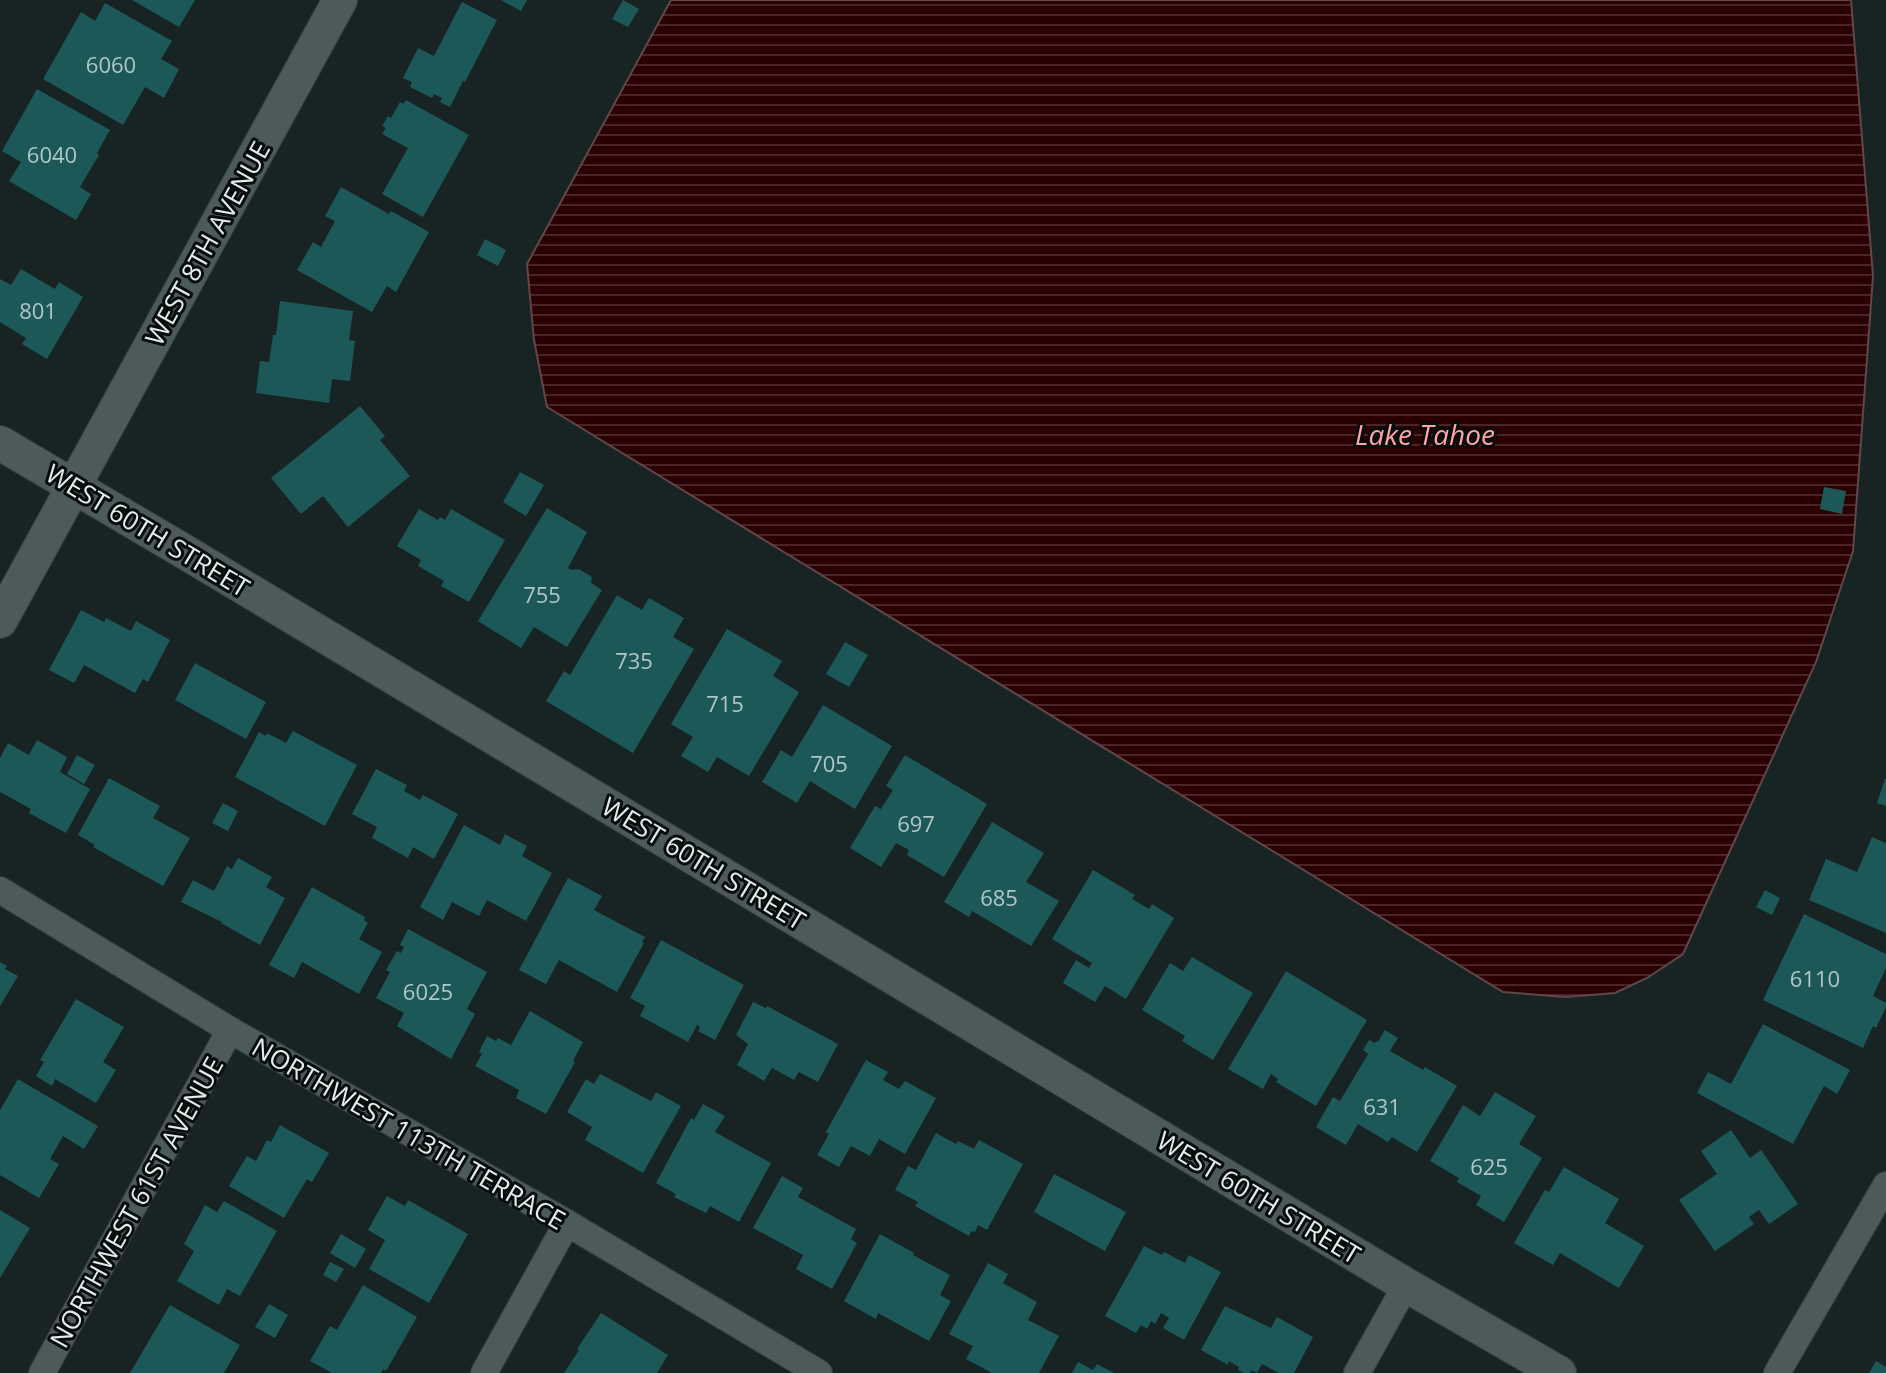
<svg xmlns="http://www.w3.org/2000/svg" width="1886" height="1373" font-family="'Open Sans',sans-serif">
<defs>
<pattern id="water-rules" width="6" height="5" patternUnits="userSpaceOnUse" patternTransform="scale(2)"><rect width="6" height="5" fill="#2b0003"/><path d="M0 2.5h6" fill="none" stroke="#4a2528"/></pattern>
</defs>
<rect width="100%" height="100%" fill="#182424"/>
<path fill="url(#water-rules)" stroke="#624649" stroke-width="2" d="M671 0H1851L1873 276 1853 551 1816 662 1683 954 1647 978 1615 993 1566 997 1503 992 547 407 534 340 527 264Z"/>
<path fill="#1b5857" d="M132 0H195L179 27Z
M501 0H527L521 11Z
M623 0 639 9 628 27 612 19Z
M462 2 497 20 465 82 463 81 450 107 440 102 442 98 434 94 432 98 410 87 412 82 403 78 418 48 434 56Z
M105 3 172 41 161 59 179 69 164 98 145 87 123 125 43 79 81 12 95 21Z
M37 89 110 130 97 153 99 155 80 187 91 194 76 220 9 181 21 162 2 151Z
M406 100 469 135 423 217 382 194 408 148 382 134 386 128 382 126 388 116 391 118 400 102 403 104Z
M341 187 389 214 391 211 429 232 396 292 387 286 372 312 297 270 313 242 321 247 335 221 325 216Z
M485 239 506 250 498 266 477 255Z
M21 269 55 289 59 282 83 297 47 359 22 344 26 338 0 322V279L11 285Z
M280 301 353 311 349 340 355 341 350 381 332 379 329 403 256 393 260 361 269 362 273 335H276Z
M360 406 385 436 380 440 410 476 348 527 323 496 301 514 271 478Z
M520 472 544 485 526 516 503 502Z
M1824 487 1846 491 1842 514 1820 509Z
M547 508 587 532 568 568 571 570 579 569 592 577 591 583 602 590 567 647 534 627 521 648 478 621Z
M419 509 438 520 440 517 445 520 451 509 505 540 469 602 441 586 444 581 418 566 421 560 397 546Z
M617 595 642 610 649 598 684 618 673 637 694 649 633 753 546 701 564 671 570 675Z
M81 610 104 622 106 618 131 631 136 621 170 640 148 682 143 679 135 693 84 665 74 683 49 670Z
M727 629 782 661 773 676 799 692 749 776 717 757 708 772 681 756 693 737 671 724Z
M845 642 868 655 849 687 826 674Z
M195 663 266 702 246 739 175 700Z
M823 705 892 746 855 809 810 781 797 803 762 782 781 750 792 757Z
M293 731 357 765 325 826 235 777 259 732 266 736 267 733 286 743Z
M37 740 67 757 60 772 90 789 66 833 29 813 31 809 0 792V758L8 743 29 755Z
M77 755 95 765 84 784 67 774Z
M905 755 987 804 944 877 907 855 909 850 896 843 881 867 850 848 875 806 881 809 893 790 886 786Z
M376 769 407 785 404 791 420 800 423 795 458 814 434 859 413 847 408 858 372 838 377 827 352 814Z
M109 778 160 806 153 818 190 838 163 886 93 847 95 845 78 835Z
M1885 779H1886V806L1877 803Z
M223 803 238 811 228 831 212 823Z
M992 822 1044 853 1026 882 1059 901 1031 946 972 911 969 917 944 902Z
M464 825 500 845 505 834 527 846 522 856 552 873 526 921 487 900 479 916 452 902 443 920 420 907Z
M1872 837 1886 843V933L1809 900 1826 859 1857 872Z
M238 858 272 877 266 887 285 898 260 945 221 923 222 922 181 902 193 880 214 891 227 866 232 869Z
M1093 870 1135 895 1132 899 1149 909 1152 904 1174 918 1126 999 1105 986 1095 1002 1063 983 1076 960 1089 968 1092 963 1052 939Z
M568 878 602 896 594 910 645 937 642 942 644 943 617 992 559 960 546 984 519 970Z
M312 887 365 917 364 920 368 923 359 939 382 952 359 994 302 962 294 978 269 965Z
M1765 890 1780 898 1772 915 1756 907Z
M1804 914 1886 954V968L1873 996 1886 1003V1007L1876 1028 1873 1026 1863 1048 1763 1000Z
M408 929 487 972 467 1009 475 1014 451 1059 397 1026 404 1013 376 998 390 972 386 970 397 951 401 953 404 947 400 945Z
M661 940 744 985 715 1040 698 1031 700 1027 697 1025 688 1042 640 1016 645 1006 630 998Z
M1192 957 1253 993 1213 1060 1182 1041 1185 1036 1142 1010 1170 963 1183 971Z
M0 962 7 966 5 969 18 976 0 1006Z
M1286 971 1367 1020 1316 1106 1276 1082 1278 1079 1271 1074 1263 1089 1228 1069Z
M76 999 124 1027 103 1062 116 1070 96 1103 55 1079 52 1086 36 1076 44 1062 40 1060Z
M753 1002 766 1008 767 1006 838 1044 818 1082 799 1072 794 1080 772 1068 764 1081 737 1065 748 1044 736 1035Z
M530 1011 583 1042 573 1061 575 1062 546 1114 516 1098 519 1090 475 1066 482 1054 479 1052 487 1036 496 1041 498 1038 511 1045Z
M1763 1024 1850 1070 1837 1094 1824 1086 1793 1144 1697 1093 1708 1072 1731 1084Z
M1385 1030 1398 1038 1390 1051 1423 1070 1425 1067 1457 1086 1417 1152 1392 1137 1388 1142 1358 1124 1346 1145 1316 1127 1333 1097 1340 1101 1368 1054 1363 1050 1369 1040 1375 1043 1376 1041 1378 1042Z
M866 1060 888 1072 883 1080 899 1089 905 1081 936 1098 905 1154 879 1139 870 1156 851 1146 839 1167 817 1155 829 1134 826 1132Z
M600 1074 651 1101 656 1092 681 1106 643 1173 585 1140 592 1127 567 1112 586 1079 594 1084Z
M18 1079 98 1126 84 1149 63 1136 50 1159 59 1164 39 1198 0 1175V1110Z
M1495 1092 1536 1116 1519 1144 1542 1158 1504 1222 1476 1205 1481 1196 1457 1182 1459 1178 1430 1161 1463 1105 1480 1116Z
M703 1104 725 1116 715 1132 771 1163 739 1222 710 1206 706 1213 674 1197 676 1194 656 1183 691 1118 694 1120Z
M280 1125 329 1153 312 1182 307 1179 284 1218 229 1186 247 1156 256 1161 267 1140 271 1142Z
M1731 1130 1750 1158 1761 1150 1798 1204 1769 1224 1759 1210 1749 1217 1754 1224 1715 1251 1679 1200 1717 1174 1701 1151Z
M936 1133 956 1144 958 1141 974 1149 979 1140 1023 1164 987 1230 978 1225 975 1232 971 1231 969 1236 915 1206 918 1202 895 1190 908 1166 916 1170Z
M1564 1167 1619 1199 1605 1223 1644 1246 1619 1288 1560 1253 1553 1265 1514 1243 1545 1190 1549 1192Z
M1054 1174 1126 1212 1105 1251 1034 1212Z
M782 1176 803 1188 798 1197 856 1229 851 1239 857 1243 832 1289 796 1269 803 1255 753 1228Z
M387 1196 405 1206 408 1200 468 1234 429 1303 369 1269 385 1240 368 1230Z
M224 1201 277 1231 240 1296 227 1289 219 1305 177 1281 194 1251 184 1244 205 1205 217 1212Z
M0 1210 30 1228 0 1278Z
M341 1234 366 1249 355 1268 330 1253Z
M880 1234 914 1253 913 1255 950 1275 940 1295 951 1301 929 1341 878 1313 876 1319 844 1301Z
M1144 1246 1162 1255 1164 1252 1185 1263 1189 1255 1221 1272 1184 1340 1163 1328 1169 1318 1161 1313 1155 1324 1151 1321 1147 1329 1141 1325 1136 1333 1105 1316Z
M330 1262 344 1269 336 1282 323 1275Z
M988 1263 1008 1274 1003 1283 1037 1302 1028 1320 1059 1336 1039 1373H992L966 1359 973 1346 949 1334Z
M363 1285 417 1317 386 1371 383 1369 381 1373H332L310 1361 330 1326 337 1330Z
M269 1304 288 1315 275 1338 255 1327Z
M170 1305 240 1345 224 1373H130Z
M1225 1306 1271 1328 1277 1317 1313 1337 1294 1373H1279L1262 1364 1257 1373 1252 1370 1250 1373H1244L1238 1370 1239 1367 1229 1361 1228 1365 1201 1350Z
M601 1313 668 1355 657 1373H564L579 1350 577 1349Z
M1876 1361 1886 1367V1373H1869Z
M1078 1362 1093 1370 1097 1364 1114 1373H1072Z"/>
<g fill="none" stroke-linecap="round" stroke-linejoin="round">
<defs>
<path id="minor" d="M0 890 230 1030 567 1223 819 1373
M42 1373 230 1030
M484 1373 567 1223
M1357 1373 1406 1285
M1777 1373 1886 1185"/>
<path id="tertiary" d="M0 443 180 549 1406 1285 1559 1373
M0 621 340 0"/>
</defs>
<use href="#minor" stroke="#343e3e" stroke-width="28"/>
<use href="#tertiary" stroke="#343e3e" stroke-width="36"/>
<use href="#minor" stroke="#4c5a59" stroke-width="26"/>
<use href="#tertiary" stroke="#4c5a59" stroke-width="34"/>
</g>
<g text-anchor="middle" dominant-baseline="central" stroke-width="6" stroke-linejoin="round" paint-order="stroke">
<g font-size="22" fill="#b1c6c6">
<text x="111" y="64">6060</text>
<text x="52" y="154">6040</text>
<text x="38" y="310">801</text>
<text x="542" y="594">755</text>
<text x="634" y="660">735</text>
<text x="725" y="703">715</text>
<text x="829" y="763">705</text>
<text x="916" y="823">697</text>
<text x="999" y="897">685</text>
<text x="1815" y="978">6110</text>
<text x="428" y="991">6025</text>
<text x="1382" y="1106">631</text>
<text x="1489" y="1166">625</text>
</g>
<g font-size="26" fill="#e3ebeb" stroke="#070c0c">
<text transform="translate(207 243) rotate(-61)">WEST 8TH AVENUE</text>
<text transform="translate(148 530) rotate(31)">WEST 60TH STREET</text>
<text transform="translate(704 863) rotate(31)">WEST 60TH STREET</text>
<text transform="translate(409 1133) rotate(30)">NORTHWEST 113TH TERRACE</text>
<text transform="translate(1259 1197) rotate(31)">WEST 60TH STREET</text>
<text transform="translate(136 1202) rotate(-61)">NORTHWEST 61ST AVENUE</text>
</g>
<g font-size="28" font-style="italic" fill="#fea5a3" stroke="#070c0c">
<text x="1425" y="434">Lake Tahoe</text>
</g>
</g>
</svg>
